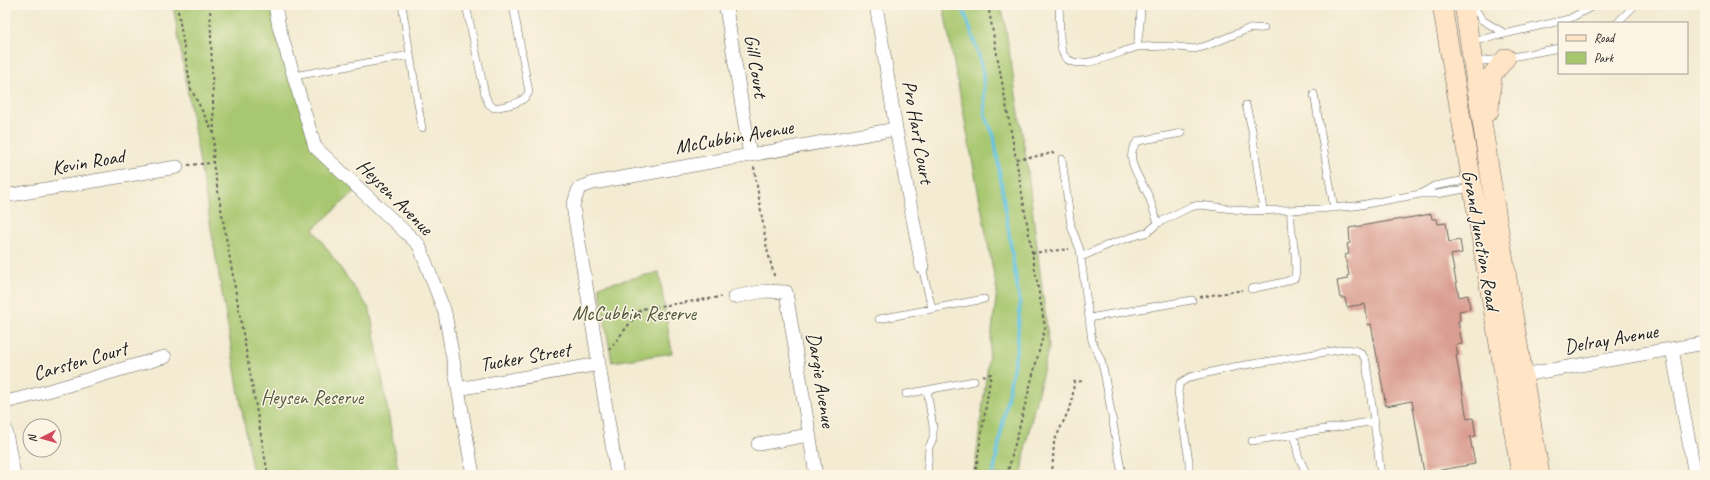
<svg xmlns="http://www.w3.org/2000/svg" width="1710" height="480" font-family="Caveat,sans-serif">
<rect width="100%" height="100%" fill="#fcf5e5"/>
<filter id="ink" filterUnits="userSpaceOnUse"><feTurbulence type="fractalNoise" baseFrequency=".025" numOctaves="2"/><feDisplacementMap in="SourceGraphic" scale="8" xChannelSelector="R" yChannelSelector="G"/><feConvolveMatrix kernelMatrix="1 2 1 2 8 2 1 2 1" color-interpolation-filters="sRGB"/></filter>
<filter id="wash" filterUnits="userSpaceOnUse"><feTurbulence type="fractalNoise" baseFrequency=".012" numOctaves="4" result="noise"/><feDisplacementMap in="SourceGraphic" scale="16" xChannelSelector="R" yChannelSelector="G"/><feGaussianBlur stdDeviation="0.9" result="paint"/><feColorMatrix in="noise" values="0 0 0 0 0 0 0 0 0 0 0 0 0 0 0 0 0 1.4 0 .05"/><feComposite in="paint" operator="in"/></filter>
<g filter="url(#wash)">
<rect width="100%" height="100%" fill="#f3ebd2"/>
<path fill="#a7c76f" stroke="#627246" d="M173 5H275L315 147 359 188 313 229 370 310 399 475H253Z
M943 5H1001L1005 24 1027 165 1049 346 1026 443 1022 475H974L997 291Z
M659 272 672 353 612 362 599 286Z"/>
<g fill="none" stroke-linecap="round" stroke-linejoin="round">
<path stroke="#62c3e1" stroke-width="3.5" d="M962 5 978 52 983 74 985 115 994 136 1020 305 1017 347 993 475"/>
</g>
<g id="blocks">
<path fill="#da9d92" d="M1431 214 1432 219H1437L1438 224 1446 223 1449 242 1460 240 1462 253 1451 255 1459 297 1468 295 1470 309 1459 311 1460 320 1458 321 1462 344 1456 345 1458 355H1456L1467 419 1473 418 1476 436 1470 437 1475 464 1424 473 1412 401 1386 406 1371 324 1368 325 1365 304 1347 307 1345 298H1340L1337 281 1347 279V276L1349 275 1345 255 1349 254 1347 244 1350 243 1349 228Z"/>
</g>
</g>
<g filter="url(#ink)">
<use href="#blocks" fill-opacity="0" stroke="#67645c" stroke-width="1"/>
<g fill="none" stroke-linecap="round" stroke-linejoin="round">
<defs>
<path id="service" d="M402 5 422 128
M466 5 485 94 488 103 494 108C508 105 522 105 529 92L513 5
M1059 5C1060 17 1059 42 1062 51 1070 78 1120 51 1137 47L1140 25 1141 5
M1473 5 1482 20 1504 33
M1617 23 1635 5
M1470 42 1569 19 1595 5
M1137 47 1171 46 1194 49 1206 46 1248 29 1264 28
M1474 62 1502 59 1559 48
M294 76 410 55
M1314 94 1334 208
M1246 105 1252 130 1263 210
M1062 159 1071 226 1080 250 1092 341 1101 360 1105 377 1122 475
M1420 194 1434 186 1471 179
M1158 223C1155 215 1152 206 1149 197 1142 180 1121 158 1138 141L1182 133
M1081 257 1110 244 1148 232 1158 223 1190 207 1200 205 1249 211 1318 209 1355 206 1420 194H1437L1471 188
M922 267 932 309
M1251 289 1284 282 1295 278C1299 255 1289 233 1291 210
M1089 318 1192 300
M879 319 984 299
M906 394 974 381
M1294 434 1298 455 1307 475
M1252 441 1375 421
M927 475 929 447 933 439V427L927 390
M1189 475V461L1178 392 1180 383 1190 377 1233 367 1345 349C1356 350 1361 350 1366 361L1381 475"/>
<path id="minor" d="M275 5 279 27 315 147 419 245 445 313 473 475
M876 5 896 129 922 267
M726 8 750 155
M5 196 177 167
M734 297 765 291 786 292 816 475
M1672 349 1695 475
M1523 375 1705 343
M458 389 599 364
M5 402C59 390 111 371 165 357
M5 428 14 475
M758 444 809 435
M617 475 573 206 579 188 593 183 896 129"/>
<path id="secondary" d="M1442 5 1521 475
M1464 5 1497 219 1540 475
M1489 111 1492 75 1506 58"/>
</defs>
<use href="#service" stroke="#67645c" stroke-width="8"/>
<use href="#minor" stroke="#67645c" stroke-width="14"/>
<use href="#secondary" stroke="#67645c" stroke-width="20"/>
<path stroke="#67645c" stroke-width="2" stroke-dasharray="3 3" stroke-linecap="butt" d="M177 5 191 89 213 132
M210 5 214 133 213 163 268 475
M988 5 1016 159
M188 165 213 163
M754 167 767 249 775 279
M1032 253 1069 249
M1200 297 1243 290
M609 350 641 309 721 297
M975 475 991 374 981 376
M1007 475 1045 328 1016 159 1046 155 1051 152 1054 154
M1052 475 1054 442 1072 403 1074 382 1083 381"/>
<use href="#service" stroke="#fff" stroke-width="7"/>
<use href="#minor" stroke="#fff" stroke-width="13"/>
<use href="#secondary" stroke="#ffe4c6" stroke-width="19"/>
</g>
</g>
<g text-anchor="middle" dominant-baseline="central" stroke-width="3" stroke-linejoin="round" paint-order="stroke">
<g font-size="20" fill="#1c1c1c" stroke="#fcf5e5">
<text transform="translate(756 66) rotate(81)">Gill Court</text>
<text transform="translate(918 132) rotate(80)">Pro Hart Court</text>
<text transform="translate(734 137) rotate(-10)">McCubbin Avenue</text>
<text transform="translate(88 162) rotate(-10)">Kevin Road</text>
<text transform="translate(395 197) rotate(45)">Heysen Avenue</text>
<text transform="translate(1481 240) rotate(80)">Grand Junction Road</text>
<text transform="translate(1611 339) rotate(-10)">Delray Avenue</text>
<text transform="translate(525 357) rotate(-10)">Tucker Street</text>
<text transform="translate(80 361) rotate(-16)">Carsten Court</text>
<text transform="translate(821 380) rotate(81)">Dargie Avenue</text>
</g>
<g font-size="20" fill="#4d5839" stroke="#fcf5e5">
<text x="634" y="313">McCubbin Reserve</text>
<text x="312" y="397">Heysen Reserve</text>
</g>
</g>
<rect width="1710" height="480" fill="none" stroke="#fcf5e5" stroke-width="20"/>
<rect x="1558" y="22" width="130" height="52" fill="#fcf5e5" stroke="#a29e95"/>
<rect x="1566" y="35" width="20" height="6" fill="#ffe4c6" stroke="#a29e95"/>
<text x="1594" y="42" font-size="12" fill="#1c1c1c">Road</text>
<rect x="1566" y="52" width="20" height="12" fill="#a7c76f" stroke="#a29e95"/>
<text x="1594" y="62" font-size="12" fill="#1c1c1c">Park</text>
<g transform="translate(42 438) rotate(264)"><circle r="19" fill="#fcf5e5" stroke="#a29e95"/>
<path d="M0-3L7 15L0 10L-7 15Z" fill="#d1495b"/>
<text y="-6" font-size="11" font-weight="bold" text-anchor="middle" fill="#1c1c1c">N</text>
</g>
</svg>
